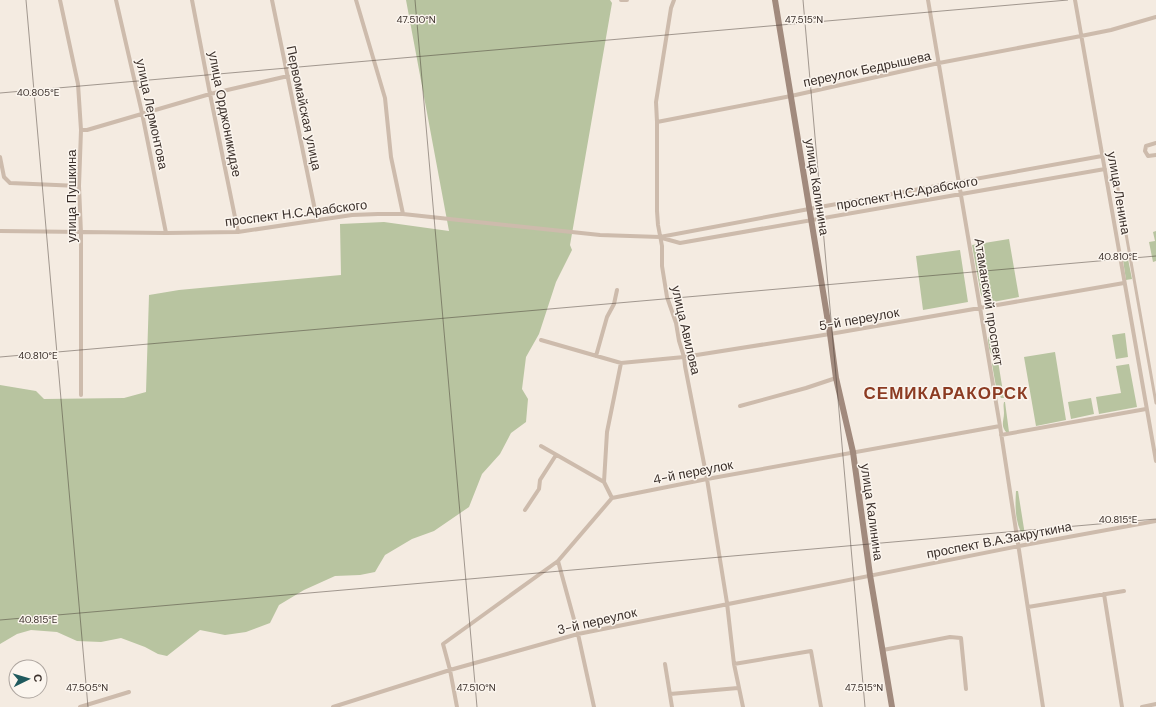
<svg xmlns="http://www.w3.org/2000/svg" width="1156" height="707" font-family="'DM Sans',sans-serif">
<rect width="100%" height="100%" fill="#f4ebe1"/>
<path fill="#b8c4a0" d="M406 0H610L612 3 570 245 572 250 556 282 539 334 526 357 522 389 528 399 526 422 511 433 500 454 482 474 469 507 434 531 412 539 385 555 375 572 360 575 335 576 304 590 279 605 270 623 246 632 225 635 200 630 167 656 158 654 145 647 121 638 101 642 77 641 57 632 31 630 17 634 0 644V385L36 391 44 399 124 398 146 392 149 295 179 290 341 275 340 224 384 222 449 231Z
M1156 231V261L1153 262 1149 242 1155 241 1153 232Z
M1009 239 1019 297 993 302 987 301 983 298 981 295 972 245Z
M960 250 968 302 923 310 916 256Z
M1128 259 1132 279 1126 280 1123 260Z
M1125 333 1128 357 1116 359 1112 335Z
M992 336 997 357 995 358C989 354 988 344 988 337Z
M1055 352 1066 420 1036 426 1024 357Z
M995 361H998L1004 398H1001L996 387 992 364Z
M1129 364 1137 407 1099 414 1096 397 1121 393 1116 366Z
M1091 398 1094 414 1071 419 1068 402Z
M1004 402H1005L1009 432 1007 433C1000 426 1004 421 1004 413 1004 409 1003 406 1004 402Z
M1016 491H1018L1025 535 1023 536C1015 523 1015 506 1016 491Z"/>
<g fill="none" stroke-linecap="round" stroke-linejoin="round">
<path stroke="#cdbbac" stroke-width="3" d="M1114 166 1156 403"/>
<path stroke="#cdbbac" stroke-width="4" d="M60 0 78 84 81 130 79 186 81 233V395
M116 0 142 113 166 233
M192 0 210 94 238 232
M272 0 317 220
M356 0 385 98 391 157 403 214
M621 0H627
M674 0 671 8 656 102 657 122V211L658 225 662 246V266L667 297 676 323 679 341 684 357 685 366 707 479 727 603 734 664 743 707
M928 0 1000 426 1043 707
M1075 0 1156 461
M657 122 791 96 939 63 1081 36 1111 30 1156 17
M81 130H87L210 94 288 76
M1156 143 1146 146 1145 151 1148 156 1156 155
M0 157 4 177 10 183 79 186
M0 231 166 233 238 232 352 215 378 214H403L600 235 660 237 809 209 1102 156
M662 238 680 243 1105 169
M541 340 621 363 684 357 830 334 1124 283
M596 356 607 317 614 304 617 290
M740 406 806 388 836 378
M1001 435 1146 409
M541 446 604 482 612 498
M604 482 607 432 621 363
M525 510 539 489 540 480 556 455
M558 561 578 634 594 707
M1104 594 1122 707
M1028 607 1124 591
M883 650 950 637 961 638 966 689
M665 664 672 707
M734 664 811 651 821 707
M670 694 738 688
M80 707 129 692
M333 707 450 670 578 634 1019 546 1156 521
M457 707 450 670 443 644 558 561 612 498 707 479 1000 426
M1142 707 1156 704"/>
<path stroke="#a18a7d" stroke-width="6" d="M775 0 830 334 836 378 853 452 870 575 892 707"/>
</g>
<path fill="none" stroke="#3b302b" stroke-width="1" stroke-opacity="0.45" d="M26 0 88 707M415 0 477 707M803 0 865 707M0 93 1068 0M0 357 1156 256M0 620 1156 519"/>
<g text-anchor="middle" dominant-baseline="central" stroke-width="3" stroke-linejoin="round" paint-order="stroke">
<g font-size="13" fill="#3b302b" stroke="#fbf5ee">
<text transform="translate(867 69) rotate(-12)">переулок Бедрышева</text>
<text transform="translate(304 108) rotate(78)">Первомайская улица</text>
<text transform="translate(152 114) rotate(78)">улица Лермонтова</text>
<text transform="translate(225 114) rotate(79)">улица Орджоникидзе</text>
<text transform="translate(817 187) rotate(81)">улица Калинина</text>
<text transform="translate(907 193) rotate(-10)">проспект Н.С.Арабского</text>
<text transform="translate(1119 193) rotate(80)">улица Ленина</text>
<text transform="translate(71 196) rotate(-90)">улица Пушкина</text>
<text transform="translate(296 213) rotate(-7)">проспект Н.С.Арабского</text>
<text transform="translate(989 302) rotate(81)">Атаманский проспект</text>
<text transform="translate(859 319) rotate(-10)">5-й переулок</text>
<text transform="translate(686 330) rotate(77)">улица Авилова</text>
<text transform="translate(693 472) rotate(-11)">4-й переулок</text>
<text transform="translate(872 512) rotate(82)">улица Калинина</text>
<text transform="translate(999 540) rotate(-11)">проспект В.А.Закруткина</text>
<text transform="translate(597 621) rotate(-13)">3-й переулок</text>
</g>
<g font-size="17" font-weight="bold" letter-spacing="1" fill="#8c3b22" stroke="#fbf5ee">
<text x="946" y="393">СЕМИКАРАКОРСК</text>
</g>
</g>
<g font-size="10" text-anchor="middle" fill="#3b302b" stroke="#fbf5ee" stroke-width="3" stroke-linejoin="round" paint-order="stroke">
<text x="416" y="23">47.510°N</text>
<text x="804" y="23">47.515°N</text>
<text x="38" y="96">40.805°E</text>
<text x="1118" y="260">40.810°E</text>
<text x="38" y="359">40.810°E</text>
<text x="1118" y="523">40.815°E</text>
<text x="38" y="623">40.815°E</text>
<text x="87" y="691">47.505°N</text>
<text x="476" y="691">47.510°N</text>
<text x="864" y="691">47.515°N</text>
</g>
<g transform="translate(28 679) rotate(85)"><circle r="19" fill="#fbf5ee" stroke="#aea6a0"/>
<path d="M0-3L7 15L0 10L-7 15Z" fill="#1f5a5e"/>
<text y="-6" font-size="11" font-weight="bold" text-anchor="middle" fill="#3b302b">С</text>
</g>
</svg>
